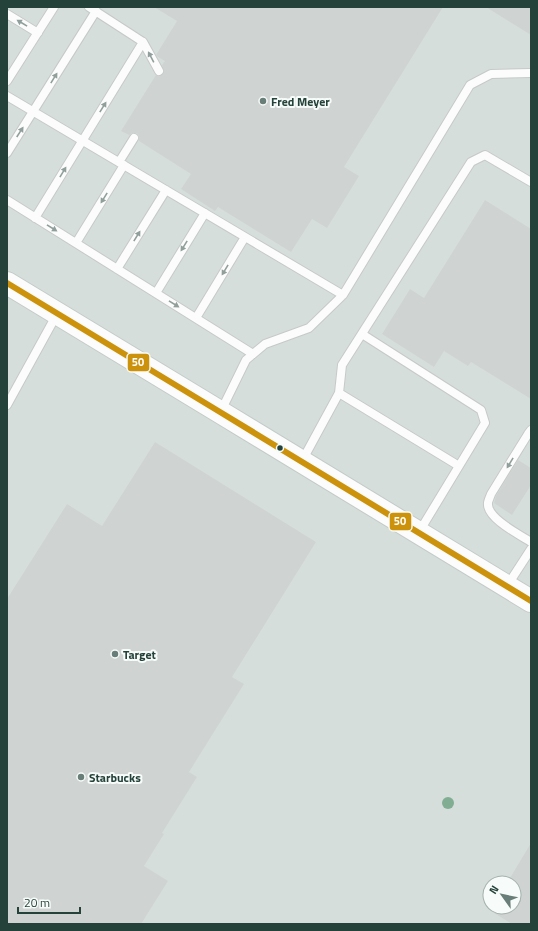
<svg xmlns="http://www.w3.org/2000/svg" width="538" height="931" font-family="'Titillium Web',sans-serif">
<rect width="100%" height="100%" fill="#e8edeb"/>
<path fill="#d6dedb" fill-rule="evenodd" d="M7 7H531V924H7ZM490 883H514V907H490Z"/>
<path fill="#cfd4d2" d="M154 7H443L344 167 359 176 327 228 312 219 291 252 218 207 215 211 181 189 191 174 139 141V136L137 133H132L129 135 121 131 156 75 159 76H161L163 74 164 71 162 65 165 61 158 57 156 55 177 21Z
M486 7H531V35Z
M485 200 531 229V399L471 362 468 366 444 351 434 367 382 334 410 289 424 298Z
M155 442 316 542 232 677 244 684 189 772 197 777 162 833 164 834 144 866 168 881 141 924H7V599L67 504 102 526Z
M518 460 531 468V485L512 515 494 503 496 496Z
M531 843V924H512L494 913 498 907H514V883H507Z"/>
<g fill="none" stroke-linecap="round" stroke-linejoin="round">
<defs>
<path id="lane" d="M7 14 38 33
M143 42 159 71
M7 81 54 7
M7 96 343 295
M7 153 96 11
M119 162 134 138
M7 200 253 354
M35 218 143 42 89 7
M76 243 124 165
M117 269 166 190
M156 293 205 213
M196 318 245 237
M362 334 481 410 485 423 459 466
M339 393 459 466 419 532
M7 405 57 314
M221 411 246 360 265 344 309 328 343 295 470 85 491 74 531 73
M531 430 528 434 491 494C490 497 488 501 488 503 486 518 520 535 531 542
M302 461 339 393 342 365 471 162 485 155 531 182
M507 586 531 549"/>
<path id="secondary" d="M7 283 220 412 531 601"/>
</defs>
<use href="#lane" stroke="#c5cac8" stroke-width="10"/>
<use href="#secondary" stroke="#c3cbc8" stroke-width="24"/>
<use href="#lane" stroke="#fcfcfc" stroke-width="8"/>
<use href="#secondary" stroke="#fcfcfc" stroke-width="22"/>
<defs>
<path id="bus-1" d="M7 283 220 412 531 601"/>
</defs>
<use href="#bus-1" stroke="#f7fbf9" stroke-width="9"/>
<use href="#bus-1" stroke="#cd920c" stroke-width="6"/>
</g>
<circle fill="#81ae93" cx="448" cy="803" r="6"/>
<defs><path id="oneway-solid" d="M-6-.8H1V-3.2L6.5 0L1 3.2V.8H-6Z"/></defs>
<g fill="#909f9b">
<use href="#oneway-solid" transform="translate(22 23) rotate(-149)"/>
<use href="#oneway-solid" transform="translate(151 57) rotate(-118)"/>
<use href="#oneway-solid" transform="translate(54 78) rotate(-58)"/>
<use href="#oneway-solid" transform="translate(103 107) rotate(-58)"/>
<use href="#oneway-solid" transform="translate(20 132) rotate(-57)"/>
<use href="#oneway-solid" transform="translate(63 172) rotate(-59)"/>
<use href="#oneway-solid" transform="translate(104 198) rotate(122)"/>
<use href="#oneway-solid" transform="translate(52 228) rotate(32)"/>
<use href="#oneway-solid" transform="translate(137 236) rotate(-58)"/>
<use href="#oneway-solid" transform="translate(184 246) rotate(122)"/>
<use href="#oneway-solid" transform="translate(225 270) rotate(121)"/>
<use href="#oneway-solid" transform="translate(174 304) rotate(32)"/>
<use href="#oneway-solid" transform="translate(510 463) rotate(121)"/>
</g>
<g fill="#697e78" stroke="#f7fbf9" stroke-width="1.5">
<circle cx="263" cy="101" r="4"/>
<circle cx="115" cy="654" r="4"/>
<circle cx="81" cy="777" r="4"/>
</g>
<circle fill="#24423a" stroke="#f7fbf9" stroke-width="1.5" cx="280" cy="448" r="3.5"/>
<g text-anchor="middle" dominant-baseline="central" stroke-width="4" stroke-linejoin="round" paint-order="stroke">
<g font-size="12" font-weight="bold" fill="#24423a" stroke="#f7fbf9" text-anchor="start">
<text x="271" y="101">Fred Meyer</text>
<text x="123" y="654">Target</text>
<text x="89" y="777">Starbucks</text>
</g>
</g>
<g stroke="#f7fbf9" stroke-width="1.5">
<rect x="127" y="353" width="23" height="19" rx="4" fill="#cd920c"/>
<rect x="389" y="512" width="23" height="19" rx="4" fill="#cd920c"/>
</g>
<g font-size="11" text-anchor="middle" font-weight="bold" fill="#fff">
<text x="138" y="366">50</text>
<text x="400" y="525">50</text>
</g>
<rect width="538" height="931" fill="none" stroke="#24423a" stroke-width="16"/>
<g transform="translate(502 895) rotate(303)"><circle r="19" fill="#f7fbf9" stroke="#a3b1ad"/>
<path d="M0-3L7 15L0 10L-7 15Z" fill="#697e78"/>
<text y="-6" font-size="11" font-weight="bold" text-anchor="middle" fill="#24423a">N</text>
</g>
<path d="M18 907v6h62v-6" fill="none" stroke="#24423a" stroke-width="2"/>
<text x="24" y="907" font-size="12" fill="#24423a" stroke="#f7fbf9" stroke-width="3" paint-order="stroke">20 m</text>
</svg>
